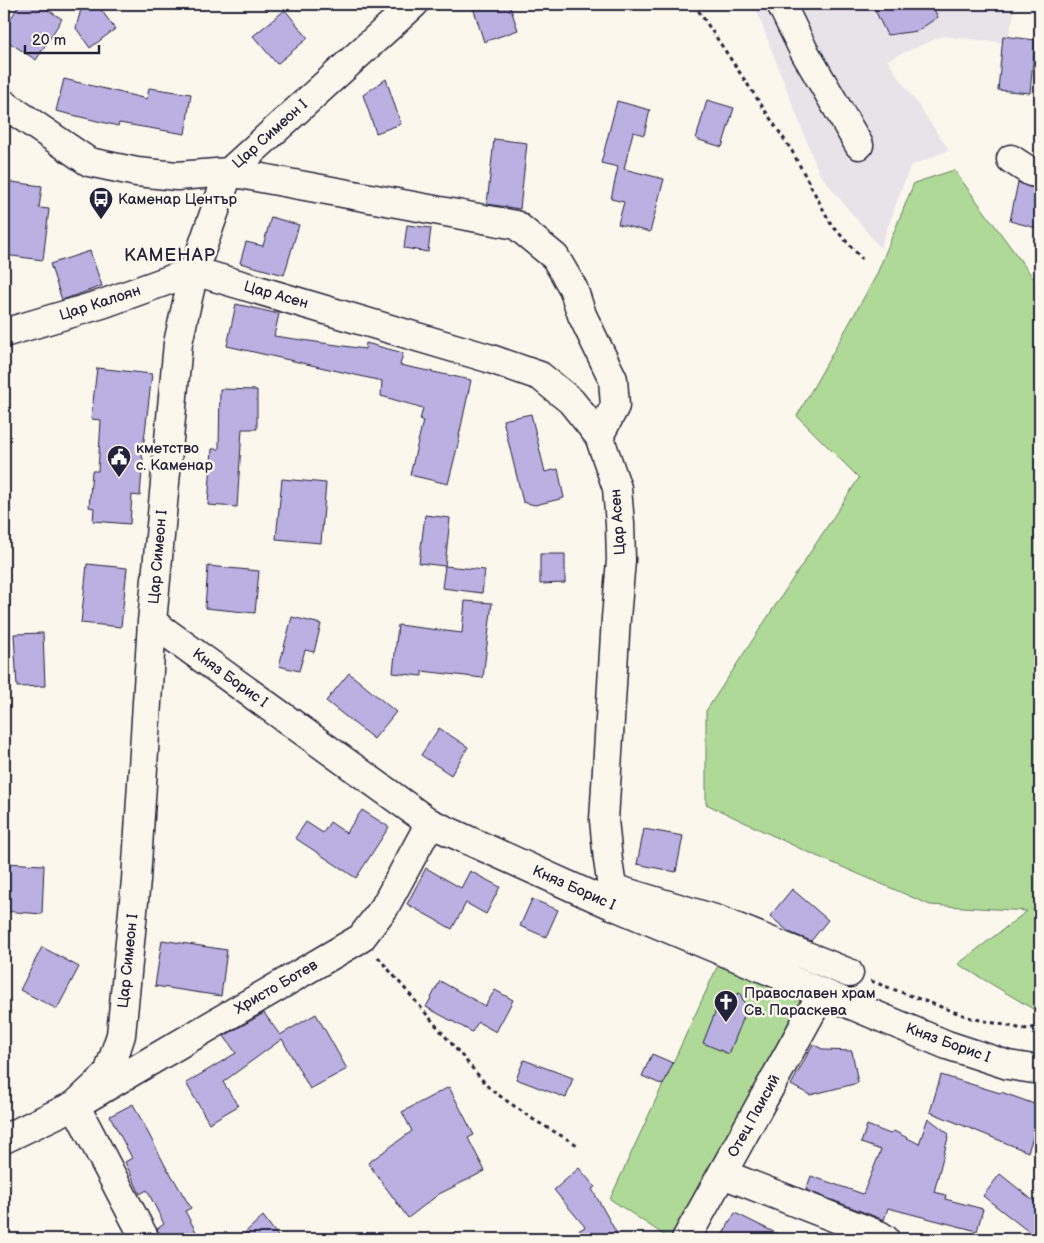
<svg xmlns="http://www.w3.org/2000/svg" width="1044" height="1243" font-family="'Balsamiq Sans',sans-serif">
<rect width="100%" height="100%" fill="#fbf7ec"/>
<filter id="ink" filterUnits="userSpaceOnUse"><feTurbulence type="fractalNoise" baseFrequency=".02" numOctaves="2"/><feDisplacementMap in="SourceGraphic" scale="10" xChannelSelector="R" yChannelSelector="G"/><feConvolveMatrix kernelMatrix="1 2 1 2 8 2 1 2 1" color-interpolation-filters="sRGB"/></filter>
<g filter="url(#ink)">
<path fill="#e8e2e9" d="M754 4 1016 5 1007 43 942 36 887 60 949 150 910 166 880 248 819 173Z"/>
<path fill="#afd996" stroke="#687e68" d="M954 170 1040 287V1007L1033 1009 958 964 1027 911 930 905 803 850 706 804V711L859 478 797 416 876 276 914 183Z
M719 963 805 1004 670 1239 610 1199Z"/>
<path fill="#bab1e2" stroke="#22223b" d="M20 4H39L62 19 36 60 4 39V29Z
M87 4H97L115 29 90 48 76 28 81 9Z
M472 4H509L518 30 484 42Z
M872 4H931L938 17 917 31 887 35Z
M285 10 308 38 277 64 253 36Z
M1003 36 1035 40 1030 93 998 90Z
M64 79 147 99 149 88 191 94 185 134 119 123 118 126 56 111Z
M386 79 401 124 376 133 363 95Z
M707 100 734 108 722 147 696 139Z
M617 101 650 110 644 135 633 132 624 169 664 179 650 232 618 224 624 202 611 199 618 167 601 163Z
M494 139 527 143 520 209 487 204Z
M4 181 42 186 39 208 49 209 43 260 4 255Z
M1018 182 1029 187 1040 188V229L1010 221Z
M271 217 299 225 284 275 240 263 246 242 263 246Z
M407 225 431 228 428 252 404 248Z
M90 251 102 286 62 300 50 264Z
M236 304 279 314 274 336 365 349 366 343 403 353 400 365 471 380 459 436H460L448 484 410 475 423 421 420 420 423 408 381 396 382 381 227 346Z
M97 368 152 374 142 457 143 458 140 496 132 495 130 524 93 521 94 508 89 507 92 471H98L101 420 91 419Z
M220 389 257 390V429H242L237 507 208 505 212 449H219Z
M531 414 545 472 558 469 564 498 535 505 523 502 503 420Z
M282 479 326 483 321 543 276 539Z
M425 515 450 518 445 566 419 563Z
M540 554H565V583L540 584Z
M87 564 127 568 121 627 81 623Z
M208 566 259 571 255 613 205 608Z
M445 566 485 570 482 593 442 588Z
M465 601 492 603 483 678 422 671V676L393 673 398 625 462 633Z
M292 617 321 624 314 652 305 650 299 671 279 666Z
M43 633 45 686 17 687 14 634Z
M349 673 396 712 374 739 326 701Z
M439 728 468 747 451 775 421 755Z
M362 810 389 827 356 878 295 838 306 822 323 833 330 822 346 833Z
M644 829 683 836 676 872 637 864Z
M4 863 44 865 42 914 4 911Z
M426 868 461 888 470 871 500 887 486 914 466 903 452 929 407 904Z
M792 889 828 920 811 941 789 932 770 916Z
M532 899 558 910 546 937 520 926Z
M162 940 227 950 221 996 155 986Z
M42 947 79 967 57 1009 20 990Z
M440 981 485 1006 495 990 513 1000 496 1032 478 1022 472 1032 426 1007Z
M740 993 747 1009 729 1054 703 1043 720 1000Z
M264 1013 280 1035 316 1014 347 1069 310 1089 282 1039 223 1082 238 1106 209 1123 186 1083 236 1053 224 1036Z
M813 1044 824 1050 852 1051 858 1083 810 1095 791 1085Z
M652 1054 673 1063 663 1085 642 1076Z
M524 1060 573 1078 566 1098 516 1079Z
M941 1075 1000 1093 1001 1092 1040 1106V1116L1028 1152 930 1112Z
M449 1087 474 1135 468 1138 485 1171 439 1194 408 1218 368 1163 412 1131 402 1112Z
M133 1104 168 1171H169L191 1208 185 1211 200 1239H161L157 1229 164 1224 147 1190 140 1194 125 1162 132 1158 110 1116Z
M928 1118 949 1134 934 1192 946 1195 945 1199 983 1209 977 1231 888 1208 884 1220 806 1190 811 1176 863 1194 881 1150 861 1143 867 1125 890 1134 894 1131 919 1144Z
M579 1168 595 1187 592 1189 620 1239H564L585 1227 554 1190Z
M1000 1174 1040 1206V1239H1038L983 1196Z
M735 1213 788 1239H720Z
M263 1216 280 1239H238Z"/>
<g fill="none" stroke-linecap="round" stroke-linejoin="round">
<defs>
<path id="minor" d="M781 4 804 51 859 145
M4 104 89 162 137 172 177 176 229 172 516 225 555 257 573 288 582 315 613 379 615 406 599 436
M1011 159 1031 172 1040 173
M4 333 102 304 194 271 488 358 540 376 571 401 599 436 617 488 620 524 621 560 616 618 604 820 608 860 612 888V905
M152 622 430 823 612 905 947 1045 1008 1065 1040 1070
M612 888 718 920 849 973
M4 1139 75 1105 108 1074 121 1035 136 880 152 622 178 343 194 271 211 222 229 172 414 4
M723 1174 879 1235 885 1239
M145 1239 75 1105 361 938 384 908 430 823
M686 1239 822 993"/>
</defs>
<use href="#minor" stroke="#22223b" stroke-width="31"/>
<path stroke="#22223b" stroke-width="3" stroke-dasharray="4 4" stroke-linecap="butt" d="M694 4 792 151 831 224 862 259
M378 957 490 1089 534 1120 579 1146
M871 981 971 1018 1023 1029 1040 1027"/>
<use href="#minor" stroke="#fbf7ec" stroke-width="28"/>
</g>
</g>
<defs>
<symbol id="bus-pin" viewBox="-11 -11 22 30"><path d="M0 17L-7.5 6A9.5 9.5 0 1 1 7.5 6Z" fill="#22223b" stroke="#fbf7ec"/><path d="M-5-6H5V4H4V6H2V4H-2V6H-4V4H-5ZM-3.5-4V0h7V-4ZM-3.5 1.2v1.5H-2V1.2ZM2 1.2v1.5H3.5V1.2Z" fill="#fff"/></symbol>
<symbol id="civic-pin" viewBox="-11 -11 22 30"><path d="M0 17L-7.5 6A9.5 9.5 0 1 1 7.5 6Z" fill="#22223b" stroke="#fbf7ec"/><path d="M-.6-6.5H3V-4.5H.6V-3L4-1V1h2V6H-6V1h2V-1L-.6-3ZM-1.2 2.5V6h2.4V2.5Z" fill="#fff"/></symbol>
<symbol id="church-pin" viewBox="-11 -11 22 30"><path d="M0 17L-7.5 6A9.5 9.5 0 1 1 7.5 6Z" fill="#22223b" stroke="#fbf7ec"/><path d="M-1.2-6h2.4v3.5h3.3v2.4h-3.3V6h-2.4V-.1h-3.3v-2.4h3.3Z" fill="#fff"/></symbol>
</defs>
<g fill-rule="evenodd">
<use href="#bus-pin" x="87" y="185" width="28" height="38"/>
<use href="#civic-pin" x="105" y="443" width="28" height="38"/>
<use href="#church-pin" x="712" y="988" width="28" height="38"/>
</g>
<g text-anchor="middle" dominant-baseline="central" stroke-width="5" stroke-linejoin="round" paint-order="stroke">
<g font-size="15" fill="#22223b" stroke="#fbf7ec">
<text transform="translate(270 134) rotate(-42)">Цар Симеон I</text>
<text transform="translate(276 295) rotate(16)">Цар Асен</text>
<text transform="translate(100 303) rotate(-18)">Цар Калоян</text>
<text transform="translate(618 522) rotate(-94)">Цар Асен</text>
<text transform="translate(158 557) rotate(-85)">Цар Симеон I</text>
<text transform="translate(230 678) rotate(36)">Княз Борис I</text>
<text transform="translate(574 888) rotate(24)">Княз Борис I</text>
<text transform="translate(128 961) rotate(-84)">Цар Симеон I</text>
<text transform="translate(276 987) rotate(-30)">Христо Ботев</text>
<text transform="translate(948 1043) rotate(20)">Княз Борис I</text>
<text transform="translate(754 1116) rotate(-61)">Отец Паисий</text>
</g>
<g font-size="15" fill="#22223b" stroke="#fbf7ec" text-anchor="start">
<text x="118" y="199">Каменар Център</text>
<text x="136" y="448">кметство<tspan x="136" dy="17">с. Каменар</tspan></text>
<text x="744" y="993">Православен храм<tspan x="744" dy="17">Св. Параскева</tspan></text>
</g>
<g font-size="18" letter-spacing="1" fill="#22223b" stroke="#fbf7ec">
<text x="170" y="255">КАМЕНАР</text>
</g>
</g>
<rect width="1044" height="1243" fill="none" stroke="#fbf7ec" stroke-width="20"/>
<rect x="10" y="10" width="1024" height="1223" fill="none" stroke="#22223b" stroke-width="2" filter="url(#ink)"/>
<path d="M25 45v8h74v-8" fill="none" stroke="#22223b" stroke-width="2.5"/>
<text x="32" y="45" font-size="15" fill="#22223b" stroke="#fbf7ec" stroke-width="4" paint-order="stroke">20 m</text>
</svg>
